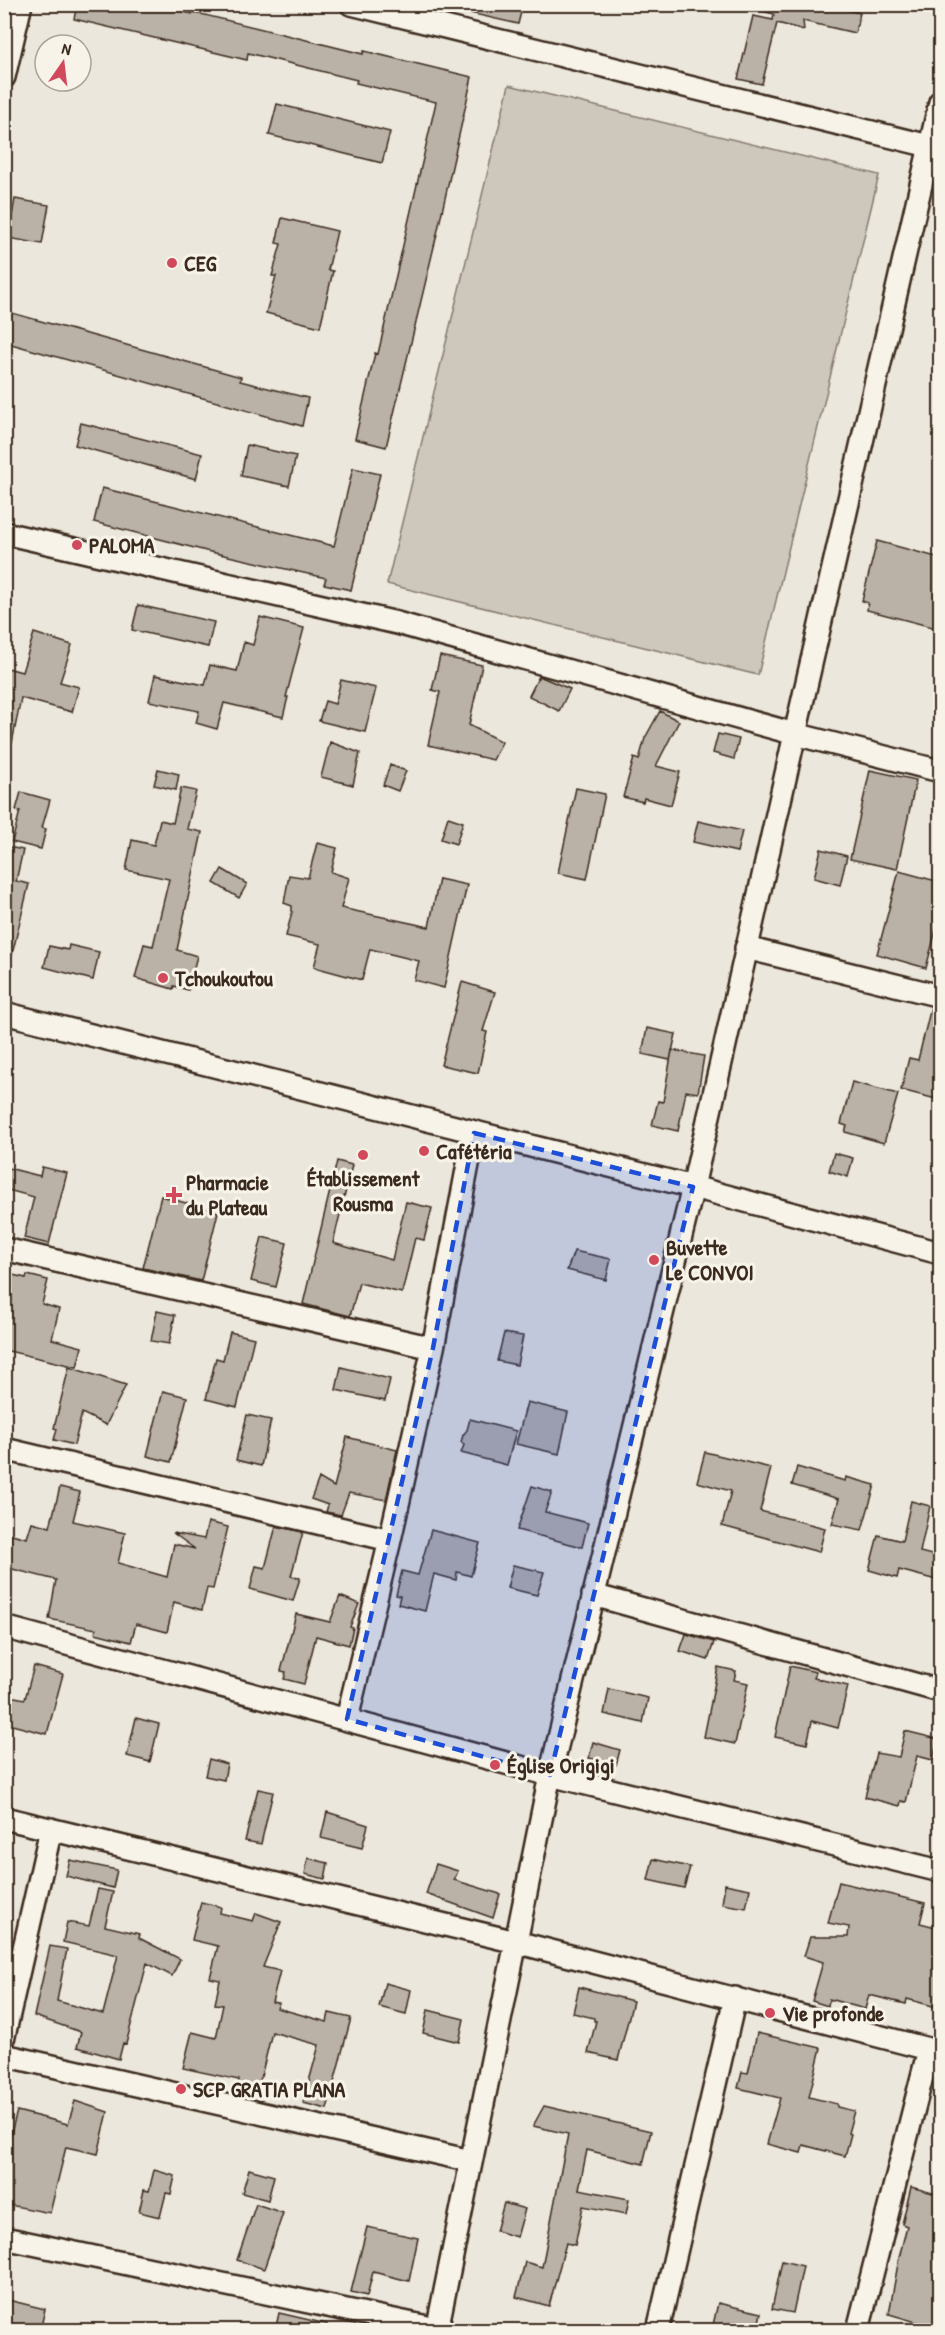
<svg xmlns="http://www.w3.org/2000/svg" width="945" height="2335" font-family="'Patrick Hand',sans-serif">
<rect width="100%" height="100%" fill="#ece7dc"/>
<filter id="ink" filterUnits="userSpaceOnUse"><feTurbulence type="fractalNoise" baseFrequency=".0167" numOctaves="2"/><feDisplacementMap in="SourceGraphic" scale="12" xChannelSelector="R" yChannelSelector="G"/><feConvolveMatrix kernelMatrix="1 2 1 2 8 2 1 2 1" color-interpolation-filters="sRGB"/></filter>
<g filter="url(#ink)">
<path fill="#cec8bc" stroke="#84796d" stroke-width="1.5" d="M509 85 879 175 758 675 387 584Z"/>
<path fill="#bab2a7" stroke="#3b2a1e" stroke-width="1.5" d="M77 4H151L192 14 193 12 363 54 364 51 472 77 437 234 386 447 355 439 375 353 378 354 436 102 356 83 357 80 248 53 247 60 74 19Z
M462 4H523L518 24 461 11Z
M761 4H823L860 13 855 33 803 21 804 30 777 23 762 84 738 79 753 16 773 20 774 14 761 11Z
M277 104 390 132 382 163 269 135Z
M15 199 49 205 42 244 8 238Z
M282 218 337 231 328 270 333 271 320 327 266 313 276 276H272L281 244 276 243Z
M12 313 241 377 240 381 308 398 302 426 4 342Z
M81 423 202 454 196 479 75 445Z
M247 445 296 456 289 486 241 476Z
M353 468 380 474 351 590 324 584 326 578 206 551 94 522 102 488 334 546Z
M877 541 940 558V629L867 610 868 603 862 601Z
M138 605 214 622 208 647 132 630Z
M260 617 304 628 286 697H288L283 717 224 703 217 729 196 723 199 711 149 701 155 675 205 685 210 665 237 671 244 642 253 645Z
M34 633 72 645 60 682 79 687 72 712 21 698 12 743H4V667L22 672Z
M440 656 482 665 469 725 502 742 493 760 428 745 440 692 432 690Z
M539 676 570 689 559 711 529 696Z
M341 680 376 688 365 732 319 721 325 701 335 704Z
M660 711 679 721 656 766 680 772 671 805 644 798 643 802 623 797 634 758 639 760 645 738Z
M718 734 739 739 734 759 713 753Z
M330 742 360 753 353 785 321 777Z
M390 765 406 771 398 791 383 785Z
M158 769 179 774 176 790 154 785Z
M870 770 916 780 897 869 850 859Z
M181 788 196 791 187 829 202 832 177 950 197 956 188 990 174 986 173 989 135 978 144 944 153 946 169 879 126 870 132 840 154 845 160 820 173 823Z
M576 788 605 794 587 879 558 873Z
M21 792 50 800 42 828 46 829 41 849 12 842 20 811 16 810Z
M448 817 463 822 456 844 441 839Z
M698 821 742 831 737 852 693 842Z
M317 843 337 848 331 872 349 878 341 908 429 927 439 879 467 885 444 988 414 980 419 961 370 949 362 980 314 967 320 944 286 936 292 912V906L284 903 289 875 308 878Z
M4 846 23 850 16 881 29 884 11 959 4 958Z
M821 849 847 856 840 885 814 878Z
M222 869 247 884 239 898 214 883Z
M899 871 940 882V915L926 968 877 954Z
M69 945 99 952 93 980 44 967 49 946 68 950Z
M462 982 495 992 483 1031 487 1032 478 1073 441 1065Z
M931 1007 940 1008V1100L901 1090 909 1058 918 1060Z
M647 1028 676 1034 670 1060 642 1054Z
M672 1050 704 1056 698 1093 686 1091 678 1131 652 1125 658 1101 663 1102Z
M852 1082 898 1094 884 1143 845 1132 847 1126 841 1124Z
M834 1153 853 1158 848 1177 829 1171Z
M337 1161 352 1165 333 1243 392 1260 406 1202 432 1208 424 1240 415 1238 402 1293 359 1283 350 1316 303 1304Z
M4 1167 40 1176 42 1167 67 1173 49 1244 24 1238 34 1197 4 1189Z
M161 1196 218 1212 201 1281 143 1268Z
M262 1237 287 1243 276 1287 251 1281Z
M574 1251 611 1259 606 1280 567 1270Z
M4 1273 26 1278 27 1275 48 1280 42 1304 59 1309 52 1339 82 1347 77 1367 4 1350Z
M157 1311 175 1315 169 1344 151 1341Z
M230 1332 254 1338 237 1407 206 1399 216 1358 223 1360Z
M504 1333 523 1336 517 1365 497 1361Z
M69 1367 126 1385 106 1425 82 1413 74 1445 54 1440 57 1429 54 1428Z
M341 1367 390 1379 385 1401 336 1390Z
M163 1391 187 1397 171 1462 147 1456Z
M527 1402 568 1412 559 1454 516 1444Z
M247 1415 271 1420 261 1466 236 1460Z
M470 1419 516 1431 507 1465 461 1453 464 1445 461 1442 463 1435 467 1430Z
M347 1437 397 1450 386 1500 349 1493 341 1515 326 1512 328 1505 311 1499 319 1478 334 1487Z
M705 1452 771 1468 760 1511 825 1528 819 1552 722 1526 731 1491 697 1482Z
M797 1467 845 1481 846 1477 875 1485 862 1530 832 1524 839 1499 792 1485Z
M532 1486 552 1492 545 1512 588 1523 582 1547 517 1530Z
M60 1487 80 1492 73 1521 125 1533 118 1563 167 1577 174 1544 195 1549 173 1533 204 1539 208 1522 228 1527 213 1589 207 1588 202 1610 174 1602 167 1632 136 1624 131 1642 95 1633 96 1629 49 1619 56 1580 4 1567V1532L27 1538 32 1522 50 1527Z
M911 1501 930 1506 920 1552 940 1557V1581L899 1570 897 1578 869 1570 878 1535 902 1541Z
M276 1526 303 1532 291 1576 300 1578 293 1601 250 1589 256 1566 265 1568Z
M431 1530 480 1543 471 1576 457 1572 456 1580 434 1574 425 1611 398 1604 400 1596 396 1595 402 1571 418 1575Z
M513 1565 544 1572 537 1595 507 1588Z
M340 1596 359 1604 350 1627 353 1628 349 1645 316 1636 304 1684 284 1679 286 1672 281 1671 296 1614 330 1622Z
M686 1634 714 1642 708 1660 680 1651Z
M34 1666 63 1674 47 1734 4 1723V1695L25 1699Z
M790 1666 816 1672 814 1678 848 1686 838 1728 812 1721 807 1744 775 1737Z
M718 1667 736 1671 734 1680 748 1683 735 1744 704 1737Z
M609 1689 648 1698 643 1723 604 1714Z
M136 1718 159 1724 150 1762 127 1756Z
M905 1731 938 1739 933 1760 917 1756 906 1802 901 1801 900 1806 865 1797 876 1753 899 1757Z
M593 1742 620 1750 616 1765 589 1758Z
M209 1759 227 1764 224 1780 205 1776Z
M258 1789 273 1792 261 1844 245 1841Z
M327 1812 368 1825 362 1848 321 1838Z
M308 1858 328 1863 325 1879 305 1874Z
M653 1859 690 1867 684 1888 648 1880Z
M70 1860 117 1870 113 1888 66 1876Z
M436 1864 458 1871 454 1880 500 1894 493 1918 426 1894Z
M839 1882 925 1903 920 1923 940 1928V2008L907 1999 906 2004 869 1995 865 2009 829 1999 828 2006 812 2001 823 1962 804 1956 810 1937H848L849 1927 828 1923Z
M725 1884 750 1889 746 1908 722 1904Z
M98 1889 113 1892 105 1926 140 1934 139 1938 180 1959 172 1976 147 1963 126 2044 123 2043 119 2059 77 2047 81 2032 34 2016 50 1946 67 1949 57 2001 103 2014 118 1955 63 1942 67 1922 89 1926Z
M201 1902 221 1907 220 1913 253 1921 256 1913 281 1922 263 1967 280 1971 272 2002 279 2003 277 2008 327 2022 329 2013 351 2018 327 2109 303 2103 319 2045 272 2032 258 2089 238 2084 239 2080 183 2068 192 2032 216 2038 223 2005 215 2004 220 1980 210 1978 218 1946 192 1940Z
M385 1983 411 1990 406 2014 379 2007Z
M579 1987 633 2001 618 2060 588 2053 596 2021H594V2018L573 2013Z
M428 2010 464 2019 459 2042 423 2033Z
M757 2033 821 2048 809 2097 837 2104V2107L854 2111 848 2133 851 2134 845 2156 803 2145 801 2153 767 2144 780 2098 738 2088 742 2072 748 2073Z
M75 2101 108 2112 98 2154 66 2147 50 2213 4 2204V2158L17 2111 68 2124Z
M544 2106 651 2131 643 2164 587 2150 579 2189 629 2199 626 2214 583 2206 575 2245 566 2243 549 2306 516 2297 525 2262 542 2267 568 2134 533 2126Z
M249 2169 274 2176 268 2200 242 2193Z
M154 2170 175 2176 171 2194 166 2193 160 2217 139 2212 144 2190 149 2191Z
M911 2187 940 2195V2329L889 2314 899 2258 907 2226 902 2224Z
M504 2203 525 2209 517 2237 496 2231Z
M256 2204 283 2213 264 2269 237 2260Z
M367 2227 418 2238 409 2281 373 2272 367 2296 351 2292Z
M782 2261 803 2266 793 2313 772 2309Z
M4 2299 45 2309 40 2331H4Z
M718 2303 761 2313 757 2331H718L719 2327 713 2325Z
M279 2313 327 2324 326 2331H275Z"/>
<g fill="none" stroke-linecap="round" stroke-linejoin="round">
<defs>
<path id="minor" d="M351 4 929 146
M4 77 21 4
M4 533 397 623 795 734 940 771
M746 948 940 996
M4 1013 693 1187 940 1253
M4 1249 433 1348
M4 1449 390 1540
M593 1595 940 1691
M4 1627 550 1775 940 1871
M347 1719 390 1540 433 1348 474 1133
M4 1818 516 1942 940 2052
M4 2036 51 1829
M4 2055 471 2161
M4 2238 437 2329
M437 2330 550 1775 693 1187 795 734 940 102
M658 2330 735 1998
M858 2330 929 2049"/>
</defs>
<use href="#minor" stroke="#3b2a1e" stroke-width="26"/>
<use href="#minor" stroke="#f7f3e8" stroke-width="21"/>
</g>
</g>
<path fill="#1d4ed8" fill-opacity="0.2" stroke="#1d4ed8" stroke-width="4.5" stroke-dasharray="12 8" stroke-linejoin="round" d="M474 1133 693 1187 550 1775 347 1719 433 1348Z"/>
<g fill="#d1495b" stroke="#f7f3e8" stroke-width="2">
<circle cx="172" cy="263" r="6"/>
<circle cx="77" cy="545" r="6"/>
<circle cx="163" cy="978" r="6"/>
<circle cx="424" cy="1151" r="6"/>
<circle cx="363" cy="1155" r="6"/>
<path d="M171 1186h6v6h6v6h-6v6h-6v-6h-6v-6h6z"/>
<circle cx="654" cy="1260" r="6"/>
<circle cx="495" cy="1765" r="6"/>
<circle cx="770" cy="2013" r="6"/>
<circle cx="181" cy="2089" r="6"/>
</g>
<g text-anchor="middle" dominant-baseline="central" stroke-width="6" stroke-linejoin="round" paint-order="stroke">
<g font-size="22" font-weight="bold" fill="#3b2a1e" stroke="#f7f3e8" text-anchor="start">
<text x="184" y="263">CEG</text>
<text x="89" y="545">PALOMA</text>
<text x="175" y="978">Tchoukoutou</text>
<text x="436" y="1151">Cafétéria</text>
<text x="363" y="1178" text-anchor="middle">Établissement<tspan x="363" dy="25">Rousma</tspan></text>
<text x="186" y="1182">Pharmacie<tspan x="186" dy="25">du Plateau</tspan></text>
<text x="666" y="1247">Buvette<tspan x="666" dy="25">Le CONVOI</tspan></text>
<text x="507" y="1765">Église Origigi</text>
<text x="782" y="2013">Vie profonde</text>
<text x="193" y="2089">SCP GRATIA PLANA</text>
</g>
</g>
<rect width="945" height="2335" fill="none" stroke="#f7f3e8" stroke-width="24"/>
<rect x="12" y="12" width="921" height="2311" fill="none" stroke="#3b2a1e" stroke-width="2" filter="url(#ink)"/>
<g transform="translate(63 63) rotate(14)"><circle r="28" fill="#f7f3e8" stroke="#aca397" stroke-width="1.5"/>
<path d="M0-4.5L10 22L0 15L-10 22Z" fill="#d1495b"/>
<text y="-9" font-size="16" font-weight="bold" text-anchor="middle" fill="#3b2a1e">N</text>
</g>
</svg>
